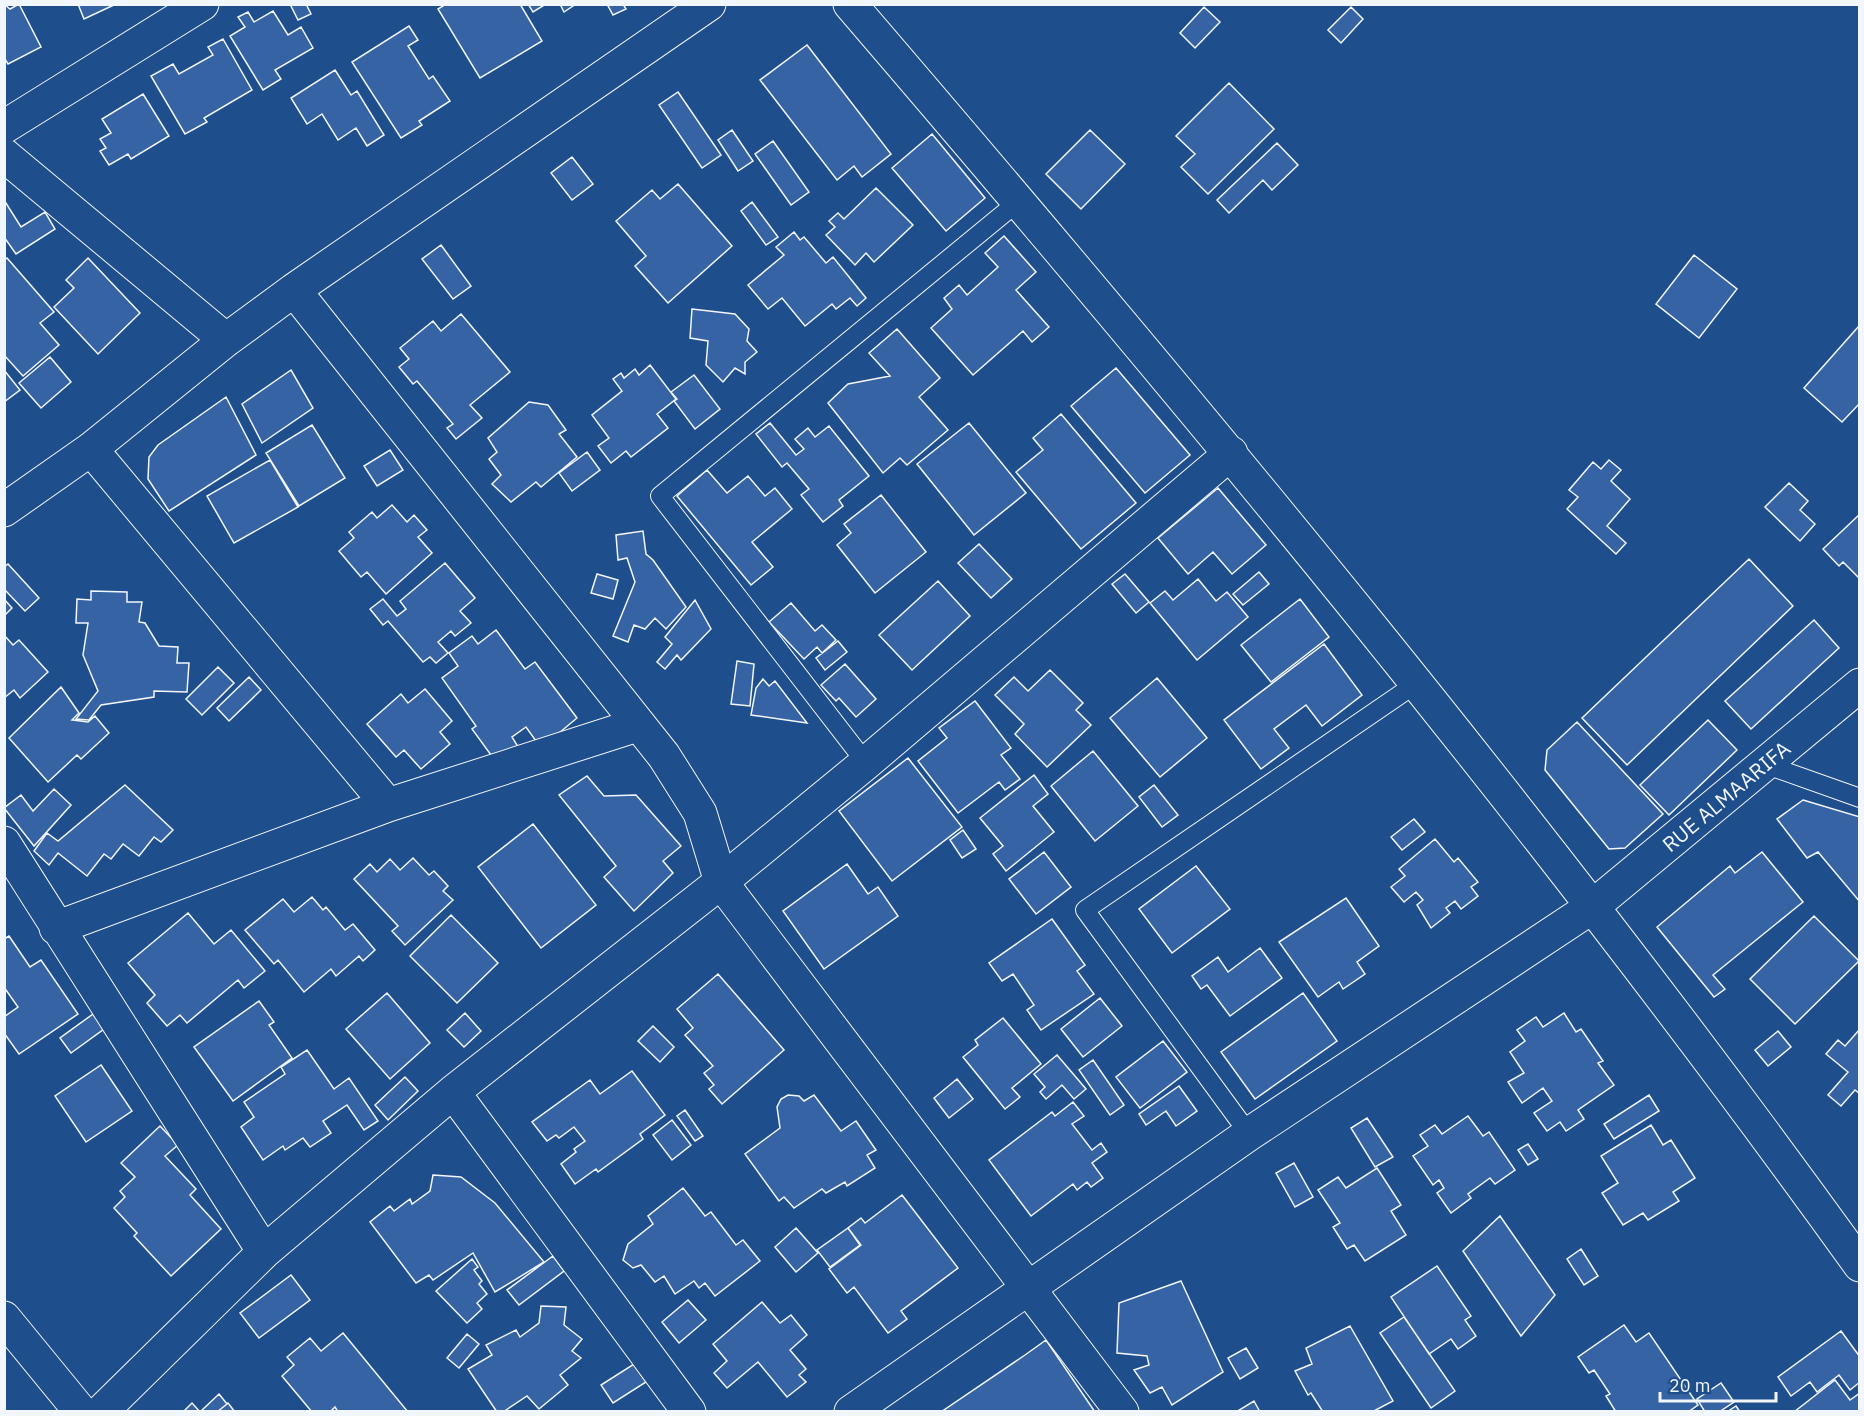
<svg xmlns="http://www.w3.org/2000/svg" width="1864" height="1416" font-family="'IBM Plex Sans',sans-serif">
<rect width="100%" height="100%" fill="#1f4e8c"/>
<path fill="#3563a3" stroke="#f2f6ff" stroke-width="1.5" d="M4 4 10 9 19 4 41 47 8 64 4 57Z
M78 4H116L84 19Z
M290 4H306L311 14 298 20Z
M446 4H520L542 41 480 78 438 9Z
M528 4H546L533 12Z
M560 4H576L564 12Z
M607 4H623L626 9 613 15Z
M1204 7 1220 22 1195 48 1180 33Z
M1351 7 1363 19 1341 43 1328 30Z
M273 11 288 35 301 27 313 48 275 70 281 79 263 90 230 36 245 27 238 17 248 12 254 22Z
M409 26 418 40 408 46 429 79 433 76 450 101 419 121 422 125 401 138 352 62Z
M223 39 252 90 204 118 207 122 185 134 151 76 173 64 179 74 213 55 208 47Z
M807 45 891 154 862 177 854 166 837 180 760 80Z
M335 70 351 95 357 91 384 135 367 146 356 128 338 140 322 114 307 124 291 98Z
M1229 83 1274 129 1208 194 1181 167 1195 154 1176 136Z
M678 92 721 155 702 168 659 105Z
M143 94 169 136 131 159 128 154 109 165 100 151 106 148 100 139 111 133 102 119Z
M732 130 753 161 738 171 718 140Z
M1090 130 1125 164 1081 209 1046 174Z
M932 134 985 198 946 231 892 168Z
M773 141 809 192 791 205 755 154Z
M1277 143 1298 165 1272 190 1263 180 1229 213 1217 200Z
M572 157 593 184 572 200 551 173Z
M678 184 732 246 668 303 635 266 646 256 616 221 652 190 660 199Z
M876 188 913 225 874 262 866 253 855 265 826 235 835 227 829 221 838 213 844 219Z
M4 200 21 227 45 212 55 229 16 254 4 237Z
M752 202 778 237 766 245 741 211Z
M794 232 800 240 804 237 826 263 833 257 866 298 857 306 850 298 836 309 832 304 805 326 782 298 768 309 748 285 784 255 776 247Z
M1004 236 1036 272 1016 290 1049 327 1032 342 1023 331 973 375 931 328 952 309 944 298 959 285 967 295 998 267 985 253Z
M441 245 471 286 453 299 422 259Z
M1694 255 1737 289 1699 338 1656 304Z
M7 258 54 312 40 323 59 345 23 376 4 355V260Z
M88 258 140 313 98 354 54 307 74 288 66 280Z
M692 309 735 314 749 329 747 341 757 352 745 362V374L735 368 723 382 706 365 708 341 690 338Z
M461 314 510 372 470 405 482 418 456 439 447 428 453 424 417 381 413 384 399 367 409 359 400 348 433 321 441 331Z
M1859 326 1860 403 1842 422 1804 388Z
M897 329 940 378 919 397 948 430 907 465 900 458 883 473 828 403 848 384 890 376 869 353Z
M50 357 71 382 41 408 19 383Z
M650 365 676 399 657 414 668 428 631 457 626 451 611 463 598 446 609 438 592 415 622 391 613 379 621 373 624 378 635 369 639 375Z
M1116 368 1190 455 1145 493 1071 406Z
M4 370 20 390 4 402Z
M291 370 313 408 262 443 242 404Z
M694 375 720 409 695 429 674 401 677 399 671 392Z
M226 397 256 455 169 511 148 479 149 457 158 445Z
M529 402 548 405 566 430 559 434 577 457 541 487 536 482 511 502 492 484 501 475 489 459 497 452 488 438Z
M1061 414 1136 503 1081 549 1016 472 1043 450 1033 438Z
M770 423 796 455 804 449 795 439 808 428 815 437 829 426 869 476 839 500 843 506 823 522 801 495 809 489 787 463 782 467 756 434Z
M969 423 1026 493 974 535 917 464Z
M312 425 345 478 299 506 266 453Z
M390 450 403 470 377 486 364 466Z
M587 452 600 470 572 491 559 473Z
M270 460 298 507 234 543 207 496Z
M1609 460 1621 470 1611 481 1630 499 1607 526 1626 543 1616 554 1567 509 1578 497 1569 490 1593 462 1601 469Z
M707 470 727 493 748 476 765 496 775 488 792 509 752 542 773 567 751 585 677 496Z
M1789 483 1808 501 1800 510 1815 524 1800 541 1765 507Z
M1218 488 1266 545 1232 574 1213 552 1188 574 1158 538Z
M881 495 926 552 875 593 837 545 851 533 844 524Z
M392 505 407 522 414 515 427 530 418 537 432 553 386 594 367 572 361 577 339 551 354 538 349 532 372 512 377 518Z
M1860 514V579L1843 562 1839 566 1823 549Z
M643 531 646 554 653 560 686 607 666 629 655 618 645 629 634 625 628 642 613 636 635 582 627 558 618 560 616 535Z
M979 544 1012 579 991 598 958 563Z
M1749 559 1793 606 1627 765 1582 718Z
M445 563 475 598 460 611 471 623 455 636 451 631 438 642 448 653 436 663 430 657 423 662 388 621 383 625 370 609 383 599 397 616 406 609 400 601Z
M8 564 39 598 25 611 4 589V567Z
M1259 572 1269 584 1243 605 1233 594Z
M597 574 618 580 613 599 591 593Z
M1125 574 1149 602 1136 613 1112 584Z
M1198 579 1216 601 1227 592 1248 617 1197 660 1150 603 1165 591 1173 600Z
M938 581 970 616 912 670 879 635Z
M91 591 127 592V602H142L139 622 145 623 159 646 178 647 177 663H189L187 692 154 691V697L101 705 89 720 76 719 98 691 83 655 88 623H76L77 599 91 600Z
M4 599 12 608 4 616Z
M1300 599 1329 637 1271 682 1241 645Z
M695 600 711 629 681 660 677 655 665 669 657 662 672 644 665 637Z
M791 603 815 631 822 625 836 640 822 653 817 647 804 659 769 622Z
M1814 620 1839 648 1751 729 1725 701Z
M496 630 525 669 535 662 577 718 541 748 526 727 512 737 520 750 499 766 472 729 476 726 442 678 458 666 449 653 472 636 478 644Z
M4 635 13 645 19 640 48 672 20 698 14 690 4 698Z
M838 641 847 652 825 670 816 658Z
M1324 644 1362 695 1322 726 1306 705 1274 729 1289 748 1261 769 1224 720Z
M737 661 754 664 750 706 731 704Z
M845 664 876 699 856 717 839 698 836 701 821 685Z
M218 667 234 683 202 715 186 699Z
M1050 670 1083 703 1076 710 1091 725 1047 767 1015 734 1024 724 995 695 1014 677 1028 691Z
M249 677 261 690 229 721 217 708Z
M1157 678 1207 738 1160 777 1110 718Z
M763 679 769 686 775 681 807 723 751 715 756 688Z
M61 687 79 713 72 720 88 722 95 716 109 733 81 759 77 755 48 782 9 738Z
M425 689 452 721 440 732 450 744 421 769 404 750 396 757 367 724 401 694 408 703Z
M975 701 1011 748 1001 755 1020 779 1005 790 999 782 958 813 918 761 947 738 939 728Z
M1708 720 1737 750 1669 815 1640 785Z
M1577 722 1663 814 1625 848 1609 849 1545 770 1547 750Z
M1093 751 1138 806 1095 841 1051 786Z
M908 758 962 827 892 881 839 811Z
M1034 775 1048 794 1033 806 1054 832 1006 871 993 854 1003 846 980 818Z
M587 776 604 796 636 795 681 846 663 861 673 873 634 911 604 877 616 866 559 795Z
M125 785 173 830 161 842 154 837 139 856 123 844 111 859 104 854 87 876 58 853 49 865 34 851 47 833 58 841Z
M1154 785 1178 815 1162 827 1139 797Z
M54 789 71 805 34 846 4 808 21 795 33 811Z
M1803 800 1860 817V902L1818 852 1807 858 1777 819Z
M1414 819 1425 832 1402 850 1391 837Z
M533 824 596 905 541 948 478 867Z
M963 830 976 849 962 858 950 840Z
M1435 839 1454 862 1458 858 1478 882 1471 887 1478 896 1461 909 1455 901 1446 908 1450 913 1431 928 1417 905 1423 900 1416 892 1404 902 1391 887 1405 876 1399 869Z
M1044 852 1071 887 1036 914 1009 879Z
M1762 852 1803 902 1713 975 1725 989 1714 997 1657 927 1730 866 1735 873Z
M413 858 429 875 434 871 448 886 443 891 453 900 405 945 392 931 398 926 354 879 370 864 377 872 390 859 400 870Z
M847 864 868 894 878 887 898 916 824 969 783 911Z
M1196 866 1230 909 1172 953 1139 909Z
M312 897 323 910 326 907 345 930 353 924 375 950 363 961 359 956 336 976 331 969 304 992 278 960 274 964 245 930 283 899 294 912Z
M1346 898 1379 946 1357 962 1365 974 1343 989 1339 982 1318 997 1279 942Z
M188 913 214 944 231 930 265 971 244 988 238 980 187 1023 180 1015 167 1026 147 1003 155 995 128 963Z
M451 915 498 963 457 1003 410 956Z
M1814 916 1859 961 1795 1024 1750 979Z
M1052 919 1085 965 1077 971 1094 994 1041 1030 1027 1010 1034 1005 1013 974 1002 981 989 963Z
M9 936 30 967 41 960 78 1014 19 1054 4 1033V1017L18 1007 6 990 4 992V939Z
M1260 948 1282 978 1230 1016 1207 985 1201 989 1192 976 1218 957 1228 972Z
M718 974 784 1050 722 1104 709 1089 714 1085 704 1073 713 1066 685 1035 693 1028 677 1009Z
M387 993 430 1043 390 1079 346 1029Z
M1303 993 1337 1041 1255 1099 1221 1052Z
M1100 998 1122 1026 1083 1057 1061 1029Z
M259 1001 274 1022 269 1025 292 1058 233 1101 194 1047Z
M465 1013 481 1031 464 1047 447 1030Z
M1564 1013 1576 1032 1581 1029 1603 1061 1598 1063 1614 1085 1578 1110 1584 1119 1566 1131 1560 1122 1547 1131 1534 1113 1552 1101 1543 1088 1522 1103 1508 1082 1524 1073 1510 1052 1525 1041 1517 1030 1536 1017 1543 1027Z
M93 1014 104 1029 71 1053 60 1038Z
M1003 1018 1041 1064 1012 1088 1020 1097 1005 1109 963 1057 978 1045 975 1040Z
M653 1026 674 1047 660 1062 638 1041Z
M1860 1029V1094L1855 1090 1841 1106 1828 1095 1848 1072 1826 1054 1838 1040 1845 1046Z
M1778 1031 1791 1047 1768 1066 1755 1050Z
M1163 1041 1187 1072 1140 1108 1116 1077Z
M307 1050 334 1089 349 1078 378 1121 364 1130 347 1105 323 1121 331 1133 310 1147 303 1138 285 1150 283 1146 263 1160 241 1127 254 1117 244 1102 285 1074 281 1067Z
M1057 1055 1086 1089 1074 1099 1062 1085 1046 1099 1040 1092 1045 1087 1034 1074Z
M1093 1060 1124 1105 1110 1115 1079 1070Z
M101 1065 132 1111 86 1142 55 1096Z
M632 1071 665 1115 640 1134 643 1139 598 1172 596 1169 575 1184 561 1164 576 1152 574 1149 585 1141 574 1127 559 1138 556 1135 547 1141 532 1122 590 1080 600 1094Z
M405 1077 418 1091 388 1120 375 1105Z
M957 1079 973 1099 949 1118 934 1098Z
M1179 1086 1197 1111 1176 1126 1166 1111 1146 1125 1139 1114Z
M788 1095 799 1096 804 1101 814 1095 841 1131 856 1121 876 1150 867 1155 875 1168 847 1186 845 1182 826 1193 822 1189 794 1208 784 1197 779 1201 745 1154 780 1128 777 1107 781 1099Z
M1649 1095 1659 1111 1614 1139 1604 1124Z
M1073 1102 1084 1116 1072 1124 1092 1150 1101 1143 1107 1152 1092 1163 1103 1178 1091 1187 1087 1182 1077 1190 1073 1184 1031 1216 989 1160 1052 1112 1055 1116Z
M685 1110 703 1136 695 1141 677 1116Z
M1468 1116 1483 1136 1489 1132 1515 1170 1495 1184 1490 1178 1468 1194 1471 1198 1451 1213 1437 1193 1444 1188 1439 1180 1433 1185 1413 1156 1428 1146 1420 1135 1435 1125 1442 1134Z
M1367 1118 1393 1157 1375 1167 1351 1128Z
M672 1120 691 1145 672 1160 653 1135Z
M1651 1125 1663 1145 1671 1140 1695 1178 1673 1192 1679 1201 1648 1220 1643 1213 1623 1225 1602 1193 1618 1183 1601 1156Z
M160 1126 178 1145 165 1156 196 1189 190 1195 221 1229 171 1276 134 1236 137 1233 114 1208 125 1197 120 1191 135 1177 121 1163Z
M1528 1144 1538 1159 1528 1165 1518 1150Z
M1294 1163 1313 1197 1295 1207 1276 1173Z
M1377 1168 1401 1205 1391 1211 1406 1235 1365 1261 1354 1245 1347 1249 1333 1227 1340 1223 1318 1190 1338 1177 1346 1188Z
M433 1175 461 1177 495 1203 544 1262 495 1292 473 1253 433 1280 429 1275 416 1283 370 1222 390 1206 394 1211 410 1199 412 1204 430 1191Z
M683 1188 705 1216 711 1212 736 1245 743 1240 760 1261 715 1296 705 1283 699 1288 694 1281 675 1294 664 1276 655 1282 641 1265 633 1268 623 1260 628 1244 653 1224 648 1216Z
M902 1195 958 1268 901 1311 907 1319 888 1333 854 1287 847 1293 829 1269 861 1245 848 1228 861 1218 865 1223Z
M1500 1216 1555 1295 1521 1336 1463 1251Z
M796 1228 818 1253 796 1272 775 1247Z
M848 1228 860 1245 830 1267 817 1250Z
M1581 1249 1598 1276 1584 1285 1567 1259Z
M553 1256 564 1271 519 1305 507 1290Z
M472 1259 478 1267 474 1270 482 1281 479 1284 487 1294 477 1303 482 1309 467 1323 436 1291Z
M1437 1266 1471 1316 1465 1320 1476 1336 1458 1349 1451 1339 1429 1354 1391 1297Z
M291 1275 310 1300 259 1338 240 1313Z
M1181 1281 1223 1372 1172 1405 1162 1387 1150 1393 1134 1370 1149 1365 1147 1356 1117 1353 1119 1303Z
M688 1300 706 1320 679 1343 662 1322Z
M762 1302 780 1323 791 1315 807 1335 790 1350 806 1369 799 1375 806 1382 787 1397 758 1362 727 1388 714 1373 727 1361 713 1344Z
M541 1306 566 1307 564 1325 582 1339 572 1351 581 1358 560 1375 568 1385 539 1409 527 1396 503 1412H497L468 1369 492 1355 486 1345 516 1330 520 1337 539 1323Z
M1404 1317 1455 1391 1431 1408 1380 1333Z
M1624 1325 1636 1342 1649 1333 1698 1405 1688 1412H1616L1606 1396 1610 1394 1594 1370 1589 1373 1578 1357Z
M1350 1326 1393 1401 1372 1412H1323L1311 1393 1308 1395 1295 1371 1312 1364 1306 1348Z
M1841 1331 1860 1357V1382L1850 1390 1839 1375 1817 1392 1810 1382 1791 1396 1778 1377Z
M343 1333 408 1412H338L335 1407 330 1412H312L282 1376 294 1365 287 1357 310 1338 321 1351Z
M467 1334 479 1344 459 1368 447 1358Z
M1046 1340 1095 1412H941L1025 1355Z
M1246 1348 1258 1368 1240 1379 1228 1358Z
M634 1364 646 1382 613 1403 601 1385Z
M1835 1380 1850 1400 1860 1393V1412H1794Z
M1721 1383 1734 1402 1719 1412H1705L1697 1399Z
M219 1394 227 1404 217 1412H200Z
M1254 1401 1260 1412H1236Z
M192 1403 200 1412H183Z
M228 1403 235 1412H217L227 1404Z
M1736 1406 1740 1412H1727Z"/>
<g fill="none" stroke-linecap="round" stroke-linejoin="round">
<defs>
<path id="lane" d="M866 763 660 496 1019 201
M1764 764 1860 798
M1249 1134 1085 910 1417 683"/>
<path id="street" d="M850 4C1201 413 1545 827 1860 1265
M4 127 202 4
M4 155 226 340
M294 290 664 756 700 813 721 882 1122 1412
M91 449 388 805
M4 510 91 449 226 340 294 290 709 4
M4 843 264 1252
M56 928 388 805 637 725
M453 1092 689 1412
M4 1318 81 1412
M101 1412 264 1252 453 1092 721 882 866 763 1231 453
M851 1412 1249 1134 1592 907 1860 685"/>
</defs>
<use href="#lane" stroke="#f2f6ff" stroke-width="20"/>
<use href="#street" stroke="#f2f6ff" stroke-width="35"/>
<use href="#lane" stroke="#1f4e8c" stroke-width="18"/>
<use href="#street" stroke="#1f4e8c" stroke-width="33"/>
</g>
<g text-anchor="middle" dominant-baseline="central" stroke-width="4.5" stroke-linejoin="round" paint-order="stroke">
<g font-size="21" fill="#f2f6ff" stroke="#1f4e8c">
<text transform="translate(1726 796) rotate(-40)">RUE ALMAARIFA</text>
</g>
</g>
<rect width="1864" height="1416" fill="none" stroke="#f2f6ff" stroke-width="12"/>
<path d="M1660 1392v9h116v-9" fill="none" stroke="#f2f6ff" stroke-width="3"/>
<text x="1669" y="1392" font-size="18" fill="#f2f6ff" stroke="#1f4e8c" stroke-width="4.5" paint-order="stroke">20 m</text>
</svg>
